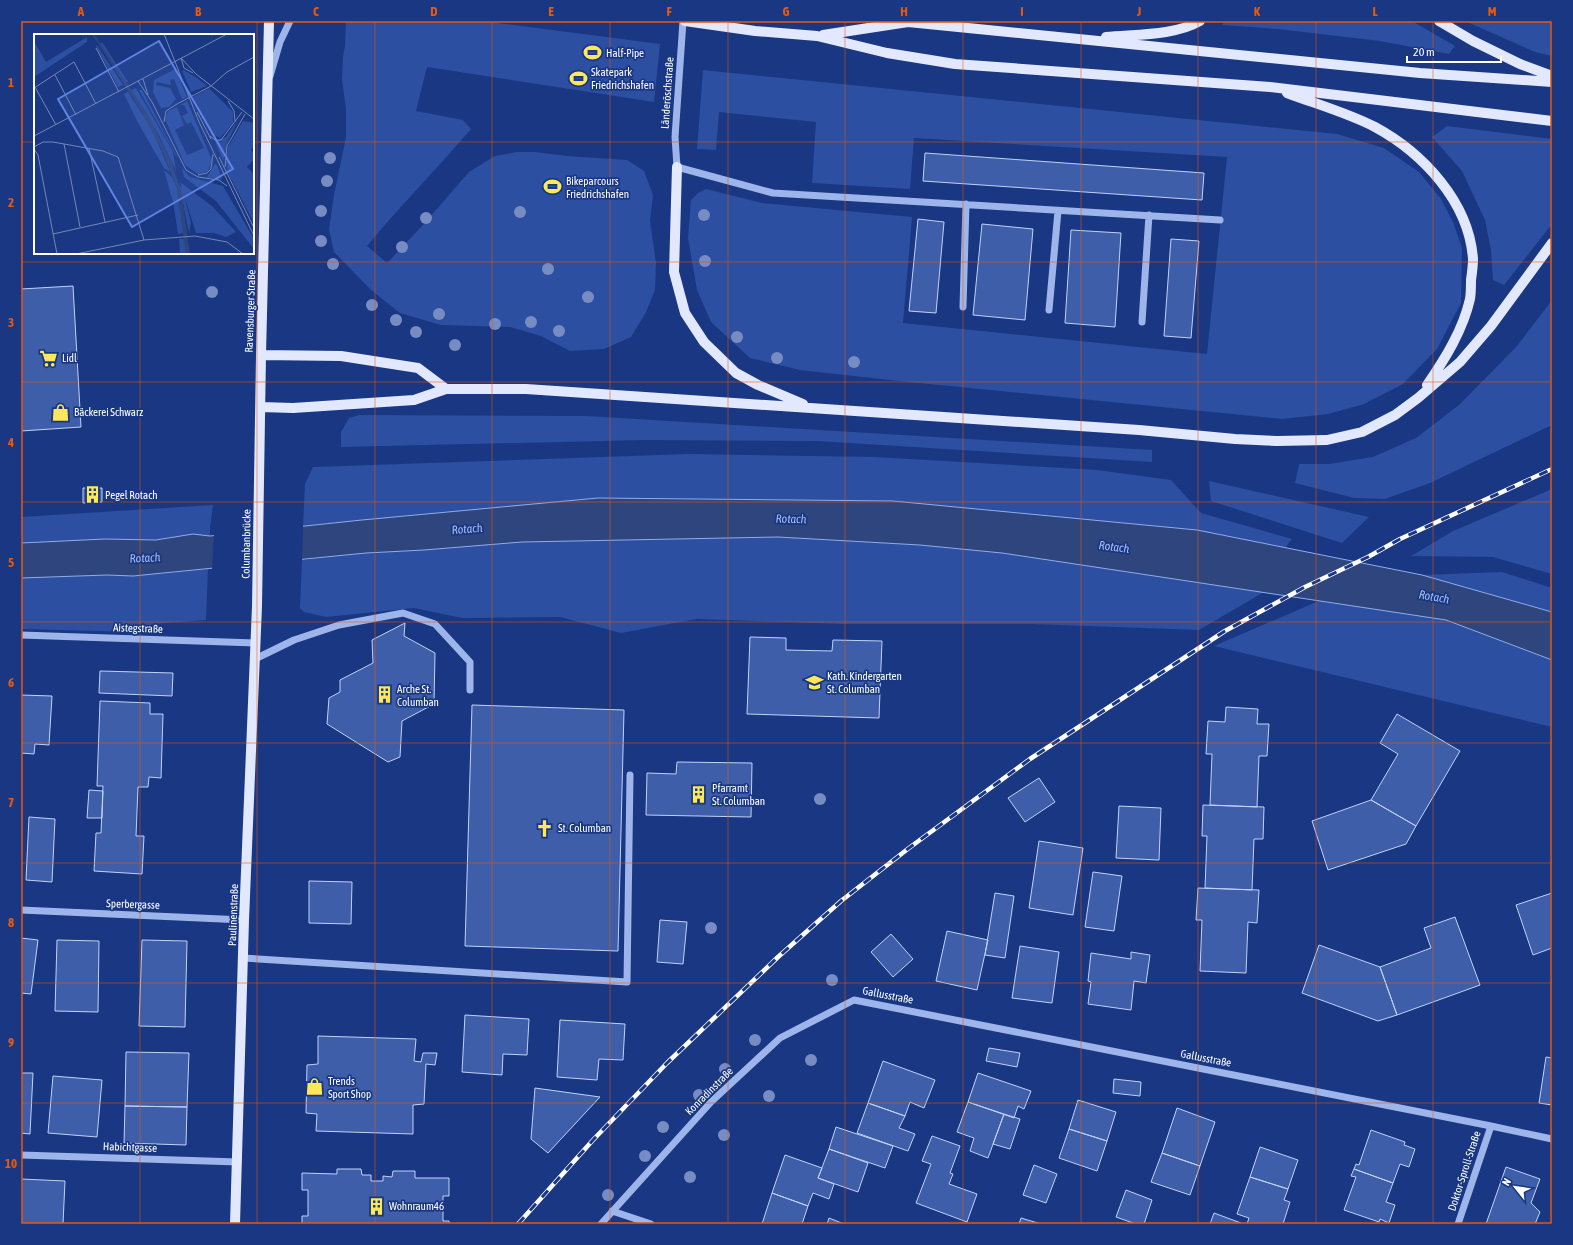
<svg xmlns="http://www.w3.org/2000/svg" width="1573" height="1245" font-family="'Asap Condensed',sans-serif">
<rect width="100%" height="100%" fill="#193782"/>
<path fill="#2c4fa1" d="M346 21H482L660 44 654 102 427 67 416 111 463 120 471 129C437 169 400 206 367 246L387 263 422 226 469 172 495 156 517 152H535L567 156 627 160 644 171 653 195 650 221 656 263 655 290 646 312 631 337 604 349 570 351 541 336 510 327 441 325 400 313 370 289 334 252 329 229 334 195 346 137V109L342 80 343 57 345 45Z
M1225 21H1412L1455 46 1449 54 1380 41 1278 29 1222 25Z
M1465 21H1552V56L1535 52Z
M703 70 1337 134 1384 148 1419 172 1441 199 1453 222 1462 248 1461 303 1437 349 1403 384 1364 404 1328 414 1282 419 899 381 800 370 750 358 711 322 697 290 688 238 691 200 698 193 706 189 762 203 912 217 903 323 1207 354 1227 157 914 138 910 189 812 183 816 122 719 112 716 150 697 149Z
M1447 126 1552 139V224L1504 285 1493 280 1491 250 1485 220 1462 171 1432 137Z
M1552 300V425L1430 483 1385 499 1354 498 1295 483 1299 464H1329L1373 457 1416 438 1459 405 1517 346Z
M359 415 587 416 1152 450V462L817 441 643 440 341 447V432L349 418Z
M688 454 875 457 1097 470 1171 480 1201 513 1292 539 1285 548 1197 530 893 501 598 498 303 526 305 484 313 467Z
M1209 481 1369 517 1342 543 1211 501Z
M1552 489V574L1493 557 1411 556 1453 531Z
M213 505 210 528V536L193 534 156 540 105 539 21 543V517Z
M778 537 920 545 1002 553 1264 592 1199 630 1032 624H842L696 619 621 633 560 617 462 618 414 608 326 617 304 612 300 608 302 560 366 553 424 550 522 542Z
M208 569 206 620 153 624 134 632 21 629V578L107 575 133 576Z
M1502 572 1552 588V612L1422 575Z
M1321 600 1446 620 1552 660V727L1214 646Z"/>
<path fill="#2e457d" stroke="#8fadee" d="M598 498 893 501 1197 530 1422 575 1552 612V660L1446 620 1002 553 920 545 778 537 522 542 424 550 366 553 133 576 107 575 21 578V543L105 539 156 540 193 534 210 536 362 520Z"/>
<path fill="#193782" d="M303 524 302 562 212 571 214 534Z"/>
<path fill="#3e5eaa" stroke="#c2d2f8" d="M925 153 1204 173 1202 200 923 181Z
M918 219 944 222 936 313 909 311Z
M982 224 1033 229 1025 320 973 315Z
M1071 230 1121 233 1115 327 1065 323Z
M1171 239 1199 241 1191 338 1164 336Z
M73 286 81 427 21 431V289Z
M83 488H102V502L83 503Z
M405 623 404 636 435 653 434 704 402 721 400 757 388 762 327 724 329 698 340 692V680L373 663 372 640Z
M750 637 786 638V650L832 651 833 640 882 641 879 718 747 714Z
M100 671 173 673 172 696 99 693Z
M21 695 52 696 49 745 35 744 34 754 21 753Z
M100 701 150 703V714H163L161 778 149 777 148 787H138L136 836H144L142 874 94 871 96 833H101L103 786H97Z
M472 705 624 710 618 951 465 946Z
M1226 707 1258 709 1257 724H1269L1267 756H1259L1257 807 1210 805 1212 754H1206L1208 721 1225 722Z
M1397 714 1460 751 1416 826 1371 800 1398 754 1380 743Z
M677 762 752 763 751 817 646 815 647 773 676 774Z
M1039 778 1055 802 1025 822 1008 798Z
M89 790 103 791 102 818H87Z
M1371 800 1416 826 1406 844 1328 870 1312 821Z
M1203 805 1264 807 1263 839H1254L1252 890 1205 888 1207 836H1202Z
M1119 806 1161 808 1159 860 1116 858Z
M29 817 55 819 52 882 26 880Z
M1039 841 1083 848 1073 915 1029 908Z
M1093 872 1122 876 1114 931 1085 927Z
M309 881 352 882 351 924 309 923Z
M1198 888 1259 890 1257 923 1248 922 1246 973 1200 971 1202 920H1196Z
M995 893 1014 896 1005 958 985 955Z
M1552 893V948L1533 955 1516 905Z
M1455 917 1480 985 1397 1015 1380 967 1431 948 1424 928Z
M660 920 687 922 683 964 657 962Z
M947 931 988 940 977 990 936 981Z
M891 934 913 959 893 977 871 952Z
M21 938 38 940 31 994 21 993Z
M57 940 99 941 98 1012 55 1011Z
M142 940 187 941 185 1027 139 1026Z
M1319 945 1380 967 1397 1015 1378 1021 1302 993Z
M1020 946 1059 952 1052 1003 1012 998Z
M1131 952 1150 955 1146 983 1134 981 1131 1010 1088 1004 1091 982 1088 981 1091 953 1131 959Z
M465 1015 529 1019 527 1055 503 1054 502 1075 462 1072Z
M560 1020 625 1024 623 1060 599 1059 597 1080 557 1077Z
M318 1036 416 1039 414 1061 421 1062 423 1053H437L435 1065 426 1064 424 1104 413 1105V1134L316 1131 317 1114 306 1113 307 1065 318 1064Z
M989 1048 1020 1053 1017 1067 986 1061Z
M126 1052 189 1053 187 1107 125 1106Z
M1546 1057 1552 1058V1105L1539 1103Z
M883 1061 935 1080 924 1108 910 1102 905 1116 868 1103Z
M21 1073H33L30 1134 21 1133Z
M978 1073 1031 1091 1024 1109 1018 1106 1014 1118 968 1102Z
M53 1076 102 1080 97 1137 48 1133Z
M1114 1079 1141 1082 1140 1096 1113 1093Z
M535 1088 600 1097 548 1153 531 1139Z
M1078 1100 1116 1112 1107 1141 1069 1129Z
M968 1102 1004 1114 988 1158 970 1151 974 1138 957 1132Z
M868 1103 905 1116 899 1128 915 1134 908 1151 857 1133Z
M125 1106 187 1107 186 1145 124 1143Z
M1177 1108 1215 1122 1200 1166 1162 1153Z
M1004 1114 1020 1119 1010 1149 993 1144Z
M836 1127 893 1146 885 1168 829 1149Z
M1069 1129 1107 1141 1097 1171 1059 1158Z
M1371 1130 1405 1142 1404 1145 1415 1149 1409 1167 1400 1164 1393 1183 1354 1169 1356 1164 1359 1165Z
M932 1136 960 1146 950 1173 953 1174 949 1184 977 1194 967 1222 916 1203 931 1164 922 1161Z
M1260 1147 1298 1160 1288 1189 1250 1177Z
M829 1149 868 1163 858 1192 818 1178Z
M1162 1153 1200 1166 1190 1195 1151 1182Z
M785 1155 822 1168 818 1178 834 1184 829 1199 813 1193 808 1206 772 1193Z
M1034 1165 1057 1174 1046 1203 1023 1195Z
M1506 1167 1540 1179 1531 1203 1540 1212 1535 1224H1486Z
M337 1169H361L362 1175H371V1181H383V1176L392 1177 393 1171H415V1178H449V1196H443V1221H449V1224H302V1216H308V1190H302V1173L337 1174Z
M1354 1169 1393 1183 1386 1202 1395 1205 1389 1223 1380 1219 1379 1222 1344 1210 1356 1177 1351 1176Z
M1250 1177 1288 1189 1284 1200 1290 1202 1283 1224H1247L1249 1218 1237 1214Z
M21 1179 65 1181 63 1224H21Z
M1126 1190 1152 1200 1144 1224H1136L1116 1217Z
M772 1193 808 1206 802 1224H762Z
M1214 1213 1241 1223V1224H1210Z
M829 1218 844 1224H827Z
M1021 1218 1041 1224H1019Z"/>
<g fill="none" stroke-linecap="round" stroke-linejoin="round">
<path stroke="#9db5eb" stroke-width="7" d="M683 21 675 137 677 167 773 193 1220 220
M270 76 280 42 290 21
M963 307 966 204
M1049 310 1058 211
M1142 322 1149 215
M21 635 255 643
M255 659 294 640 339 625 403 613 435 624 470 662V690
M21 910 244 920
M243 958 627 982 630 775
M21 1155 238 1162
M612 1211 651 1224
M601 1224 711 1102 780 1038 854 1000 1491 1126 1552 1139
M1458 1224 1491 1126"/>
<path stroke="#e1e8ff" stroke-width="10" d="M685 21 755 31 817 36 887 53 955 64 1270 87 1552 121
M1439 21 1473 41 1520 64 1552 76
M823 35 908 22 1420 73 1552 82
M1106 37C1135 34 1174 36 1200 21
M1287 93C1316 104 1348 113 1375 127 1423 153 1469 202 1473 259 1473 266 1472 273 1471 280 1471 286 1471 293 1470 299 1463 330 1445 359 1427 385
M677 167 674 272 685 313 704 342 736 373 758 385 803 404
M261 355 341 356 418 368 446 389
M261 407 293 408 414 400 446 389H526L1139 430 1235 439 1277 441 1327 440 1362 432 1395 415 1418 398 1460 362 1491 326 1552 243
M235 1224 244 920 257 606 261 355 269 21"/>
<defs>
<path id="rail" d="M518 1224 593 1140 667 1063 778 957 841 901 909 848 1030 759 1225 631 1305 587 1368 557 1400 539 1552 469"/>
</defs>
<use href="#rail" stroke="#fff" stroke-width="4.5"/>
<use href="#rail" stroke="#193782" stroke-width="3" stroke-dasharray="9" stroke-linecap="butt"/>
</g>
<g fill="#768cc3">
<circle cx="330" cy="158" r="6"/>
<circle cx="327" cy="181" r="6"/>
<circle cx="321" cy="211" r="6"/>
<circle cx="520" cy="212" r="6"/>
<circle cx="704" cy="215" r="6"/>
<circle cx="426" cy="218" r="6"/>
<circle cx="321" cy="241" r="6"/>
<circle cx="402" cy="247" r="6"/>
<circle cx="705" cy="261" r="6"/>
<circle cx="333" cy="264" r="6"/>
<circle cx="548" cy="269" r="6"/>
<circle cx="212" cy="292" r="6"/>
<circle cx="588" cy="297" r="6"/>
<circle cx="372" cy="305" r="6"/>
<circle cx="439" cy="314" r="6"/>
<circle cx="396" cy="320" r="6"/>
<circle cx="531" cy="322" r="6"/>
<circle cx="495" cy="324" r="6"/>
<circle cx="559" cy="331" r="6"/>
<circle cx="416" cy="332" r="6"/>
<circle cx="737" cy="337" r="6"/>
<circle cx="455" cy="345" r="6"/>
<circle cx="777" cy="358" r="6"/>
<circle cx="854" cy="362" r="6"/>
<circle cx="820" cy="799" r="6"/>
<circle cx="711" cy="928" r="6"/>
<circle cx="832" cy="980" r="6"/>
<circle cx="755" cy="1040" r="6"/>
<circle cx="811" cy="1060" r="6"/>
<circle cx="725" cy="1069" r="6"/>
<circle cx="699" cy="1095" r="6"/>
<circle cx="769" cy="1096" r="6"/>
<circle cx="663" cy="1127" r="6"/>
<circle cx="724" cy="1135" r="6"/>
<circle cx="645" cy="1156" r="6"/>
<circle cx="690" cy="1177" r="6"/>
<circle cx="608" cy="1195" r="6"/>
</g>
<path fill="none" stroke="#e8590c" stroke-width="1" stroke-opacity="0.55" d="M140 21V35M257 21V1224M375 21V1224M492 21V1224M610 21V1224M728 21V1224M845 21V1224M963 21V1224M1081 21V1224M1198 21V1224M1316 21V1224M1433 21V1224M21 142H35M253 142H1552M140 253V1224M21 262H1552M21 382H1552M21 502H1552M21 622H1552M21 743H1552M21 863H1552M21 983H1552M21 1103H1552"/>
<defs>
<symbol id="stadium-bare" viewBox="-9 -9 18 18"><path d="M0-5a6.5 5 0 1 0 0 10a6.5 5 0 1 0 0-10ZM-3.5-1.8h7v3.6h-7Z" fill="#fee758" stroke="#193782" stroke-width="2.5" paint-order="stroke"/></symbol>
<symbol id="supermarket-bare" viewBox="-9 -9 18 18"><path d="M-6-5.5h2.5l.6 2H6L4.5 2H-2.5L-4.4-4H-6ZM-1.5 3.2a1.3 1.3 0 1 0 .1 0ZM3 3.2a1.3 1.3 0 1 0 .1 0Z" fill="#fee758" stroke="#193782" stroke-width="2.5" paint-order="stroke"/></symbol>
<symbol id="shop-bare" viewBox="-9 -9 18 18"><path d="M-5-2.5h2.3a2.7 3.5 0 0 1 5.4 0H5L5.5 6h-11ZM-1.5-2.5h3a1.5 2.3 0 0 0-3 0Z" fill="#fee758" stroke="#193782" stroke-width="2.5" paint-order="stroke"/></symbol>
<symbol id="building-bare" viewBox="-9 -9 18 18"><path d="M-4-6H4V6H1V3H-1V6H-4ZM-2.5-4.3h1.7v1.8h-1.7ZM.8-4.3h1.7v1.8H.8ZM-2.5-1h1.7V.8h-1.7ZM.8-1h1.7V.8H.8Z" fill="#fee758" stroke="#193782" stroke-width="2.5" paint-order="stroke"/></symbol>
<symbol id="school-bare" viewBox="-9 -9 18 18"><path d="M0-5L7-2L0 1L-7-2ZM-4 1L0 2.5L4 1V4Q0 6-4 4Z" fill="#fee758" stroke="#193782" stroke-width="2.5" paint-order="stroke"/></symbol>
<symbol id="church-bare" viewBox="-9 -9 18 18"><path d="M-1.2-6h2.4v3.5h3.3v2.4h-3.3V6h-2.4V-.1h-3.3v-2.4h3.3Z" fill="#fee758" stroke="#193782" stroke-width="2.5" paint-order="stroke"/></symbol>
</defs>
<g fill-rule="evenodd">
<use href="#stadium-bare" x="580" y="40" width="25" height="25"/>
<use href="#stadium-bare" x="566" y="66" width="25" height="25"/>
<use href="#stadium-bare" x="540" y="174" width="25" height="25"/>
<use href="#supermarket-bare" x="36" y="346" width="25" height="25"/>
<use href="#shop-bare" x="48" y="400" width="25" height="25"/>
<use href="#building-bare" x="80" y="482" width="25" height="25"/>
<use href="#school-bare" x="802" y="670" width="25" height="25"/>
<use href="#building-bare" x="372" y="682" width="25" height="25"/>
<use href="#building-bare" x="686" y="782" width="25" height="25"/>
<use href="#church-bare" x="532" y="816" width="25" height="25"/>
<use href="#shop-bare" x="302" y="1074" width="25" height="25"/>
<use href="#building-bare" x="364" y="1194" width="25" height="25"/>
</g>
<g text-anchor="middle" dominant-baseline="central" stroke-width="3.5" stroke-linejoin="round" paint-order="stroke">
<g font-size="11" fill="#fff" stroke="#193782" text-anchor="start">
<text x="606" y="53">Half-Pipe</text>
<text x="591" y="72">Skatepark<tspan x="591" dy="13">Friedrichshafen</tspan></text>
<text x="566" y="181">Bikeparcours<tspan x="566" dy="13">Friedrichshafen</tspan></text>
<text x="62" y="358">Lidl</text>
<text x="74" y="412">Bäckerei Schwarz</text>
<text x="105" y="495">Pegel Rotach</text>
<text x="827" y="676">Kath. Kindergarten<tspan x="827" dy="13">St. Columban</tspan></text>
<text x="397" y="689">Arche St.<tspan x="397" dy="13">Columban</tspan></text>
<text x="712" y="788">Pfarramt<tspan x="712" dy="13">St. Columban</tspan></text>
<text x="558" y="828">St. Columban</text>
<text x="328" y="1081">Trends<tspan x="328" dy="13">Sport Shop</tspan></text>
<text x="389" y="1206">Wohnraum46</text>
</g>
<g font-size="11" fill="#fff" stroke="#193782">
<text transform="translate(667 93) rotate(-86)">Länderöschstraße</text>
<text transform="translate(250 311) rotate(-88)">Ravensburger Straße</text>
<text transform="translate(246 544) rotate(-89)">Columbanbrücke</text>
<text transform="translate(138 628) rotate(2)">Aistegstraße</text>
<text transform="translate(133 904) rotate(2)">Sperbergasse</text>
<text transform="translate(233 915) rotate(-88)">Paulinenstraße</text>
<text transform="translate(888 995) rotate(11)">Gallusstraße</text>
<text transform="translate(1206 1058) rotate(11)">Gallusstraße</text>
<text transform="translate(709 1091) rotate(-45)">Konradinstraße</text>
<text transform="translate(130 1147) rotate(2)">Habichtgasse</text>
<text transform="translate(1464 1171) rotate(-72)">Doktor-Sproll-Straße</text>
</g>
<g font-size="12" font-style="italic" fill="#a8bff3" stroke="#193782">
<text transform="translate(791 519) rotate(1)">Rotach</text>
<text transform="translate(467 529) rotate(-5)">Rotach</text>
<text transform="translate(1114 547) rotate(7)">Rotach</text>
<text transform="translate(145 558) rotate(-3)">Rotach</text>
<text transform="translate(1434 597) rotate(10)">Rotach</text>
</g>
</g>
<g transform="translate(34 34)">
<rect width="220" height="220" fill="#193782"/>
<path d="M53 3V8L0 43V7L12 28ZM68 8 94 48 91 49 71 19 66 10ZM63 11 85 45 89 51 84 53 82 49 65 18 62 12ZM141 35 153 63 148 65 140 45 136 46 137 51 123 48 122 51 136 54 142 65 135 73 127 74 119 58 120 46ZM150 36 163 44 173 52 157 58 148 37ZM102 54 139 118 142 137 126 103 97 56ZM175 54 199 78V89L186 104 178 100 159 63ZM105 56H108L143 122H142ZM94 58 118 95 136 138 130 134 103 87 90 60ZM153 67 178 126 174 137 164 140 151 131 131 85 134 77 143 73 150 91 141 96 153 121 170 114 157 88 153 90 148 82 154 79 150 71H146ZM205 84 194 107 189 127 181 107 192 103ZM209 87 220 89V111L217 116 220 119V129L218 127 213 133 220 140V189L194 139 192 128 194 113ZM181 130 183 131 188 145 173 143ZM148 134 156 143 189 152 220 205V215L182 167 150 143ZM130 136 138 143 143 154 150 199 144 200 139 168ZM146 148 178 172 202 198 192 203 180 199H162ZM145 150 149 156 157 189 155 199ZM145 205H151L152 220H146Z" fill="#2c4fa1"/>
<path d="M58 0H60L113 79 138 129 148 161 156 220H152L143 154 127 114 106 75Z" fill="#2e457d"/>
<path fill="none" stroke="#7587b4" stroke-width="1" d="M130 0 165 88 220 202M62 14 85 58M147 24 162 40 220 85M147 24 150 34 159 39M21 41 42 81M109 45 114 61M104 47 118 68 152 136 164 143 185 146 193 152M1 53 22 91M0 54 40 28 62 70M194 67 200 77 201 87M143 70 177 52 193 38 220 23M163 78 177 105M130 88 132 77 143 70M0 102 193 0M176 102 181 106H187L208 78M30 110 46 193M0 113 9 108H19L69 117 84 123 110 206M55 114 71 188M0 115 4 121 23 220M185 123 220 194M191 133 193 112 211 80M164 141 173 139 177 135 179 120M19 200 104 181M42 220 110 206 161 202 193 208 209 220"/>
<path fill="#6183e4" fill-opacity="0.15" stroke="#6183e4" stroke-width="2" d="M125 7 199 135 98 193 24 65Z"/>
<rect width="220" height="220" fill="none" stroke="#fff" stroke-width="2"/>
</g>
<rect width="1573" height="1245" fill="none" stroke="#193782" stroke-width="44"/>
<g transform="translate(1515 1187) rotate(300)" stroke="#193782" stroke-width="3" paint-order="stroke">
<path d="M0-3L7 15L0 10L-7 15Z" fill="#ffffff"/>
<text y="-6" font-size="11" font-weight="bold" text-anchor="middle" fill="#ffffff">N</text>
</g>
<path d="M1407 56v6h94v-6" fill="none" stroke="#ffffff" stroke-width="2"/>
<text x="1413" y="56" font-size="12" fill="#ffffff" stroke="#193782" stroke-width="3" paint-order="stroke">20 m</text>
<rect x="22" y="22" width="1529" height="1201" fill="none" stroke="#e8590c" stroke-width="1.5"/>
<g font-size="13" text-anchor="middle" font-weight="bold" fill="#e8590c">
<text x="81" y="16">A</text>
<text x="198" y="16">B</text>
<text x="316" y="16">C</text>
<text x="434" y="16">D</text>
<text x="551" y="16">E</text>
<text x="669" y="16">F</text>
<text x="786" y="16">G</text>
<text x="904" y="16">H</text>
<text x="1022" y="16">I</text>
<text x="1139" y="16">J</text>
<text x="1257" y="16">K</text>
<text x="1375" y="16">L</text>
<text x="1492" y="16">M</text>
<text x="11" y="87">1</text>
<text x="11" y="207">2</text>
<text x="11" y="327">3</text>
<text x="11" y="447">4</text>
<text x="11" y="567">5</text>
<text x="11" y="687">6</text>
<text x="11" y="807">7</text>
<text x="11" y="927">8</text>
<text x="11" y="1047">9</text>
<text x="11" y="1168">10</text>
</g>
</svg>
